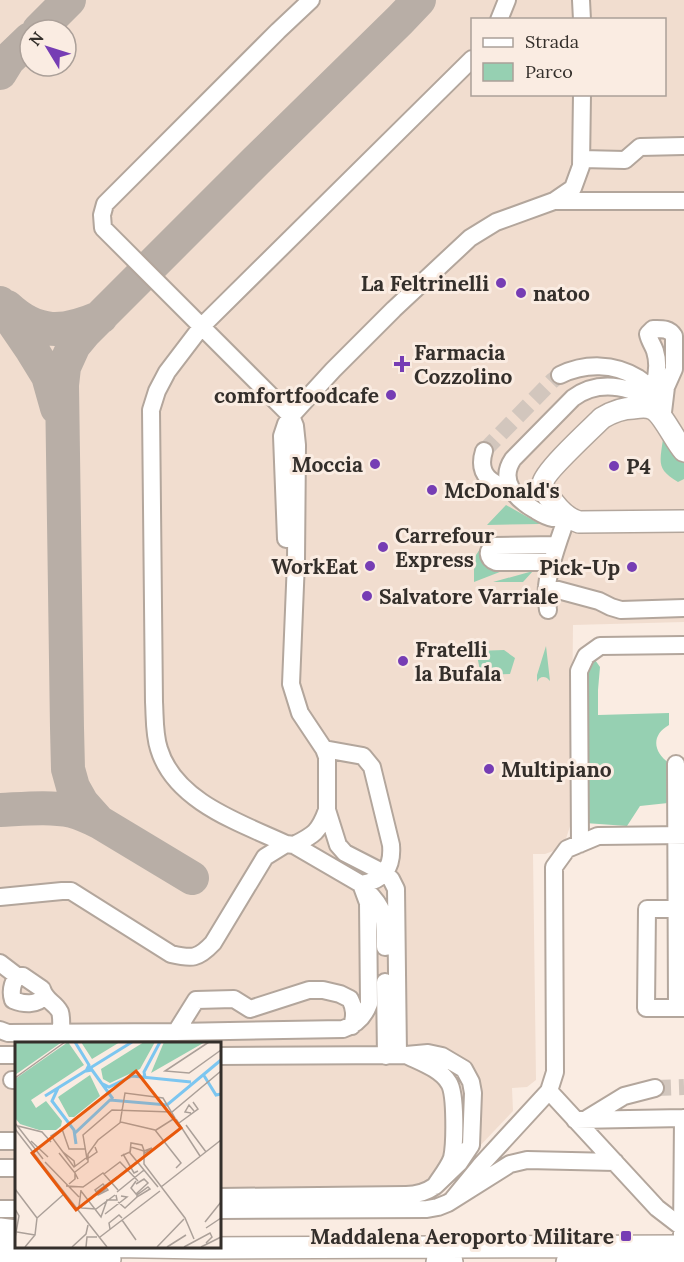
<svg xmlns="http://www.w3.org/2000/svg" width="684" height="1262" font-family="Lora,serif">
<rect width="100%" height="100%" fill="#faece2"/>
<path fill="#f1ddcf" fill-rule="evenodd" d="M0 0H684V622L573 625 571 823 565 842 559 849 545 854H533L536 1080 527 1087 512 1088 513 1111 476 1150 437 1199 430 1202 219 1203V1043H16V1203H0ZM472 20H664V94H472ZM30 30H66V66H30Z"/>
<path fill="#96d0b2" d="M655 423 684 461V479L678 482C656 469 660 462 663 439L653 425Z
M506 505 540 524 487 525Z
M486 540H496L515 566 474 582V558Z
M533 571 523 582H493Z
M546 646 550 681 547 678C543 676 539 677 537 682V675Z
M504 650 515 658 510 674 481 675 476 651Z
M593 657 600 667 598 690V715L669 713V725C651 735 653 752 669 763L668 803 640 806 627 826 585 823V673Z"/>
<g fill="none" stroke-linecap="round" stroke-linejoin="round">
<path stroke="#b8aea6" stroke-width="34" d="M39 30 69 0
M0 73 8 60 30 39
M0 303 32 350 48 376 57 408
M7 307C38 336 64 333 101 317
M0 810C23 809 50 806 72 811 82 814 91 818 99 822L192 878
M99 822 82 803 73 787 68 769 67 728 62 385 64 367 74 345 84 333 256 161 400 20 419 0"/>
<path stroke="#d2c6bd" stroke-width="16" stroke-dasharray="16 8" stroke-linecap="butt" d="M484 451 552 381 560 375
M655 1088 684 1087"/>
<defs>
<path id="minor" d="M311 0 278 31 105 204 102 215 103 228 291 416 295 426 297 445 296 561 291 684 300 713 324 749 327 757V810L338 845 345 853 384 873 391 879 396 889 398 1055
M581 0 582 20
M499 20 507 0
M582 159 625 160 640 147 684 146
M554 201 573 188 581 166 582 94
M560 375C585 363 614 363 638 378 647 384 652 389 657 399
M645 407C654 390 661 370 655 351 653 345 649 340 648 334L653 329C661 329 669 328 674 336V369L666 387 663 412
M484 451C476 476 493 484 513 491
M567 517C562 518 558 519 553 518 546 517 540 513 535 510 516 499 498 481 513 459L573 398C600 378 638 386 660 409
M286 539 282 436 286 424 291 416 333 370 394 309 470 238 496 222 554 201H684
M553 562H496C487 559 486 549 495 546L557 545
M547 587 599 601 611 607 621 610 684 608
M548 610C547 602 546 594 547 586 549 566 560 536 567 517
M324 749 363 756 372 767 391 845C393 868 383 881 361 884L294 845 286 844C241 823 175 802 159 749 154 734 155 718 154 702L151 410 157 391 167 372 202 326 472 59
M676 764 677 1008
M580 844 579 671 586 656 600 646 684 645
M294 845C314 835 319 832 327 810
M365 889C387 910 385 919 385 947
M0 897 62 891H71L171 954C192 959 198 959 213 943L265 857 286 844
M684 909H647L646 1008H684
M0 963 17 976
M385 982 386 1056
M44 996C37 1006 23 1004 13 1000 10 991 12 984 17 976H23L42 989C45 1001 55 1002 60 1012 62 1018 61 1026 61 1032
M250 1009 309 990H323L340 994 350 999C355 1009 355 1016 352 1026
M0 1030 8 1033 176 1032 343 1029C356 1025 364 1017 369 1004L368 903 361 884
M176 1032 196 1000 234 999 250 1009
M428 1053 442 1056 464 1069 471 1082 473 1093 471 1145 459 1163 435 1186C440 1178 449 1167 452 1158 455 1145 456 1094 449 1083 441 1069 420 1062 406 1055Z
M0 1055H16
M219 1056 406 1055
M12 1080H16
M549 1091 657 1208 683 1228 684 1227
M588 1118 624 1096 655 1088
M575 1120 684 1118
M0 1141H16
M0 1168H16
M219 1197 406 1195C417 1195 425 1193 435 1186
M453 1199 480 1166 549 1091 555 1072 554 867 567 849 598 836 684 835
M0 1209H16
M219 1210 427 1209 438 1207 448 1203 510 1164 527 1160 615 1162
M682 1236 683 1118"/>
<path id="major" d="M684 451C675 441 663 414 653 409 647 406 640 407 634 408 622 408 612 412 602 418 592 428 544 472 543 483 543 490 549 498 554 503 561 512 568 519 579 522L684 521
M0 1229 16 1231
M87 1246 203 1248 684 1246
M0 1259H110
M437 1262H452
M567 1262 684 1261"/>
<path id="highway" d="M0 1246 100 1247"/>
</defs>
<use href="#minor" stroke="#b3a69c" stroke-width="20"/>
<use href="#major" stroke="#b3a69c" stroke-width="24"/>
<use href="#highway" stroke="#b3a69c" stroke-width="27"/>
<use href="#minor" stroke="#fff" stroke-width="16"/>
<use href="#major" stroke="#fff" stroke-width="21"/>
<use href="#highway" stroke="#fff" stroke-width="24"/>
</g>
<g fill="#763db4" stroke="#faece2" stroke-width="2">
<circle cx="501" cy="283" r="6"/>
<circle cx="521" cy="293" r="6"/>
<path d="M399 355h6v6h6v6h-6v6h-6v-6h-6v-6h6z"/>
<circle cx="391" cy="395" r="6"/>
<circle cx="375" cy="464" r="6"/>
<circle cx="614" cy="466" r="6"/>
<circle cx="432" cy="490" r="6"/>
<circle cx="383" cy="547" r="6"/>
<circle cx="370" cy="566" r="6"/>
<circle cx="632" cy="567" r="6"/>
<circle cx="367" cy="596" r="6"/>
<circle cx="403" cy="661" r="6"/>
<circle cx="489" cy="769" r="6"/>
<rect x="620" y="1230" width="12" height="12" rx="3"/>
</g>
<g text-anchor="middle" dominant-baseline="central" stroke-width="6" stroke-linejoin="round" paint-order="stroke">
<g font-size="21" font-weight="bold" fill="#342f2b" stroke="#faece2" text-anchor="start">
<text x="489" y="283" text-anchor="end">La Feltrinelli</text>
<text x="533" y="293">natoo</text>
<text x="414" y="352">Farmacia<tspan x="414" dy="24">Cozzolino</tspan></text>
<text x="379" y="395" text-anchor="end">comfortfoodcafe</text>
<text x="363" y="464" text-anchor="end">Moccia</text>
<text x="626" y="466">P4</text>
<text x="444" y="490">McDonald's</text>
<text x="395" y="535">Carrefour<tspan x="395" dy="24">Express</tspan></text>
<text x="358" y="566" text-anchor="end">WorkEat</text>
<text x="620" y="567" text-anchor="end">Pick-Up</text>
<text x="379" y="596">Salvatore Varriale</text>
<text x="415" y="649">Fratelli<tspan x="415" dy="24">la Bufala</tspan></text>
<text x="501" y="769">Multipiano</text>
<text x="614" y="1236" text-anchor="end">Maddalena Aeroporto Militare</text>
</g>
</g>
<g transform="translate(15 1042)">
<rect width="206" height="206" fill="#faece2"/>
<path d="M0 0 9 1 47 0 0 33ZM53 0 69 23 16 58 21 66 31 59 47 79 46 84 41 88H24L5 82 0 76V37ZM66 0H105L77 17ZM129 0H140L125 27 95 41 88 37 86 27ZM149 0H190L136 31ZM75 33 85 54 59 75H54L43 55Z" fill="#96d0b2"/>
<path fill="none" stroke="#7cc6f0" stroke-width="3" d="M60 0 74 23 71 29 77 28 98 57M188 32 201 53 206 52M130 35 129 30 145 0M86 41 94 45 117 34 176 40M43 46 37 59 59 88 61 102M30 54 117 0M60 91 95 58 152 63 206 18"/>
<path fill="none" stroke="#aba099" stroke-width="1.5" d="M194 0 150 29 174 31 206 8M0 36 50 0M176 71 170 70 174 63 179 69M161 77 185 114M0 81 28 117M105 81 110 51 148 56 160 76 141 88M164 81 183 67 178 60M171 83 191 110M3 84 27 90 36 100M0 87 24 118M16 99 33 115M80 105 82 110 72 117 68 93 97 68 157 70 206 29M70 107H54L47 87 36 94 59 125 71 116M48 110 59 119 60 124M44 111 60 131M108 112 119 131 123 129M106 114 115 110 116 101 127 103 130 111 137 106 129 109M23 117 92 205M30 120 64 155M60 130 73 120V112L83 98 106 80 140 88 166 121 161 126M89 132 105 120 123 139M121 139 116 146 121 152 133 141 129 137 121 142M54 142 60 137V131L63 137M51 144 68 145 88 131 103 148M133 145 135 147 122 155V153ZM143 145 115 111 116 105 129 109V122L170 176 179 197M146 145 206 98M0 147 22 176M66 148 64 165 67 166 81 167 100 153M66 149 86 175 92 158H102L101 153M81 150 102 135M102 150 129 128M83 153 93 148 88 142 80 148 83 153 92 146M103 160 110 166 122 155M0 167 4 174 0 196M90 172 112 155 106 154M107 178 121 198M190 180 206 160M191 186 206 176M95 187 94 181 104 173 107 176M2 190 20 193M85 195 145 149M10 205 20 193 22 176 49 152M57 205 71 192 73 183M71 205 72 195H82M142 205 169 177M152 205 171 193M169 205 195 191 197 195 191 201M186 205 206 195"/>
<path fill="#e8590c" fill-opacity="0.15" stroke="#e8590c" stroke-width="3" d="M121 29 166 86 61 168 17 111Z"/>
<rect width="206" height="206" fill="none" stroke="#342f2b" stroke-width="3"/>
</g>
<rect x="471" y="18" width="195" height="78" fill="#faece2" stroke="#aba099" stroke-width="1.5"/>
<rect x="483" y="38" width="30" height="9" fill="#ffffff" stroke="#aba099" stroke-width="1.5"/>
<text x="525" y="48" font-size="18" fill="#342f2b">Strada</text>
<rect x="483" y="63" width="30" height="18" fill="#96d0b2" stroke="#aba099" stroke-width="1.5"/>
<text x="525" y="78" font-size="18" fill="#342f2b">Parco</text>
<g transform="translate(48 48) rotate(308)"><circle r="28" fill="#faece2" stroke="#aba099" stroke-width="1.5"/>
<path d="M0-4.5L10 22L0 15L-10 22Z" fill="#763db4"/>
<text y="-9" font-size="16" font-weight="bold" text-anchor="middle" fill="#342f2b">N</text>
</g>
</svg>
